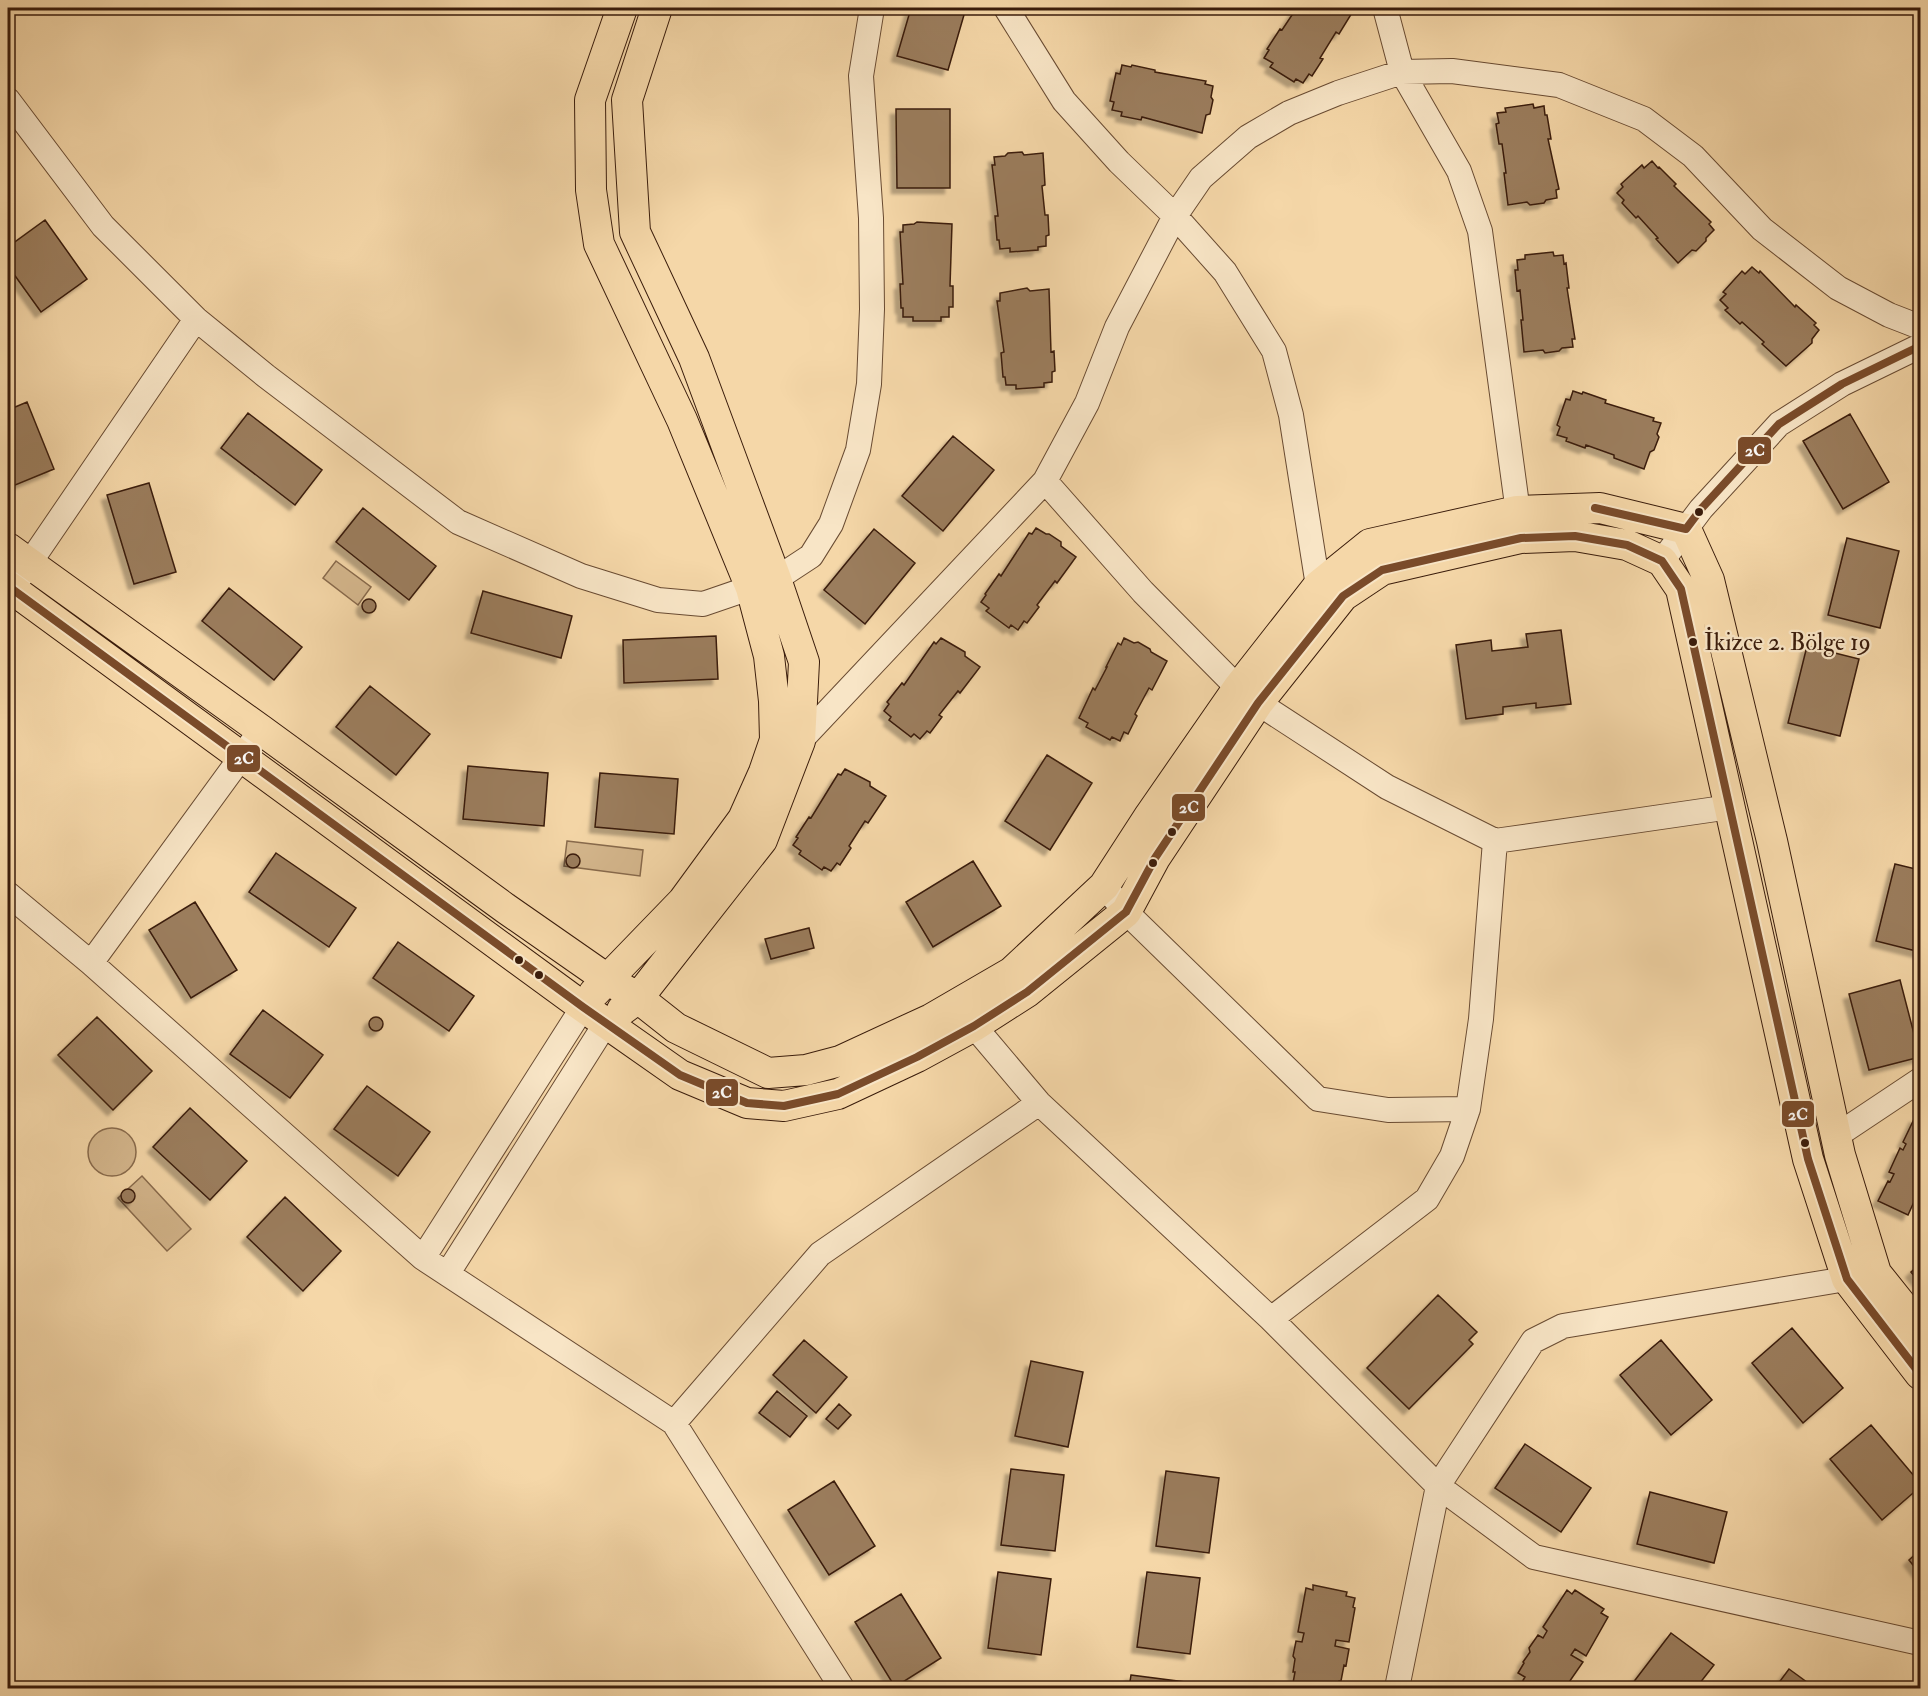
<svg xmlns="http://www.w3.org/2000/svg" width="1928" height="1696" font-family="'IM FELL Double Pica',serif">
<defs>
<filter id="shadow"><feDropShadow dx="-5.5" dy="5.5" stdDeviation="1.5" flood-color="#0004"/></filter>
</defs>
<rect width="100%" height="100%" fill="#f5d7a8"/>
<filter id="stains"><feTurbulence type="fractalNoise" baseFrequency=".00333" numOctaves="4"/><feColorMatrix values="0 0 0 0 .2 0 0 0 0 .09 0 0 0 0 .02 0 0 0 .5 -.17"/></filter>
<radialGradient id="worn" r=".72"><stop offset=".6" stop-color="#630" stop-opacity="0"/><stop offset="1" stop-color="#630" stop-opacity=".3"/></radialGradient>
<path fill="#d5b78d" stroke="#886a4c" stroke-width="1.5" d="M336 561 371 587 358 605 323 578Z
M567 841 643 850 640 876 564 866Z
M88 1152a24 24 0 1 1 48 0a24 24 0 1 1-48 0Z
M142 1176 191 1229 167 1251 118 1198Z"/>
<path fill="#9b7d5d" stroke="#3a1c0b" stroke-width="1.5" filter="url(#shadow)" d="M911 8H966L948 70 897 56Z
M1294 8H1355L1339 34 1336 32 1320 58 1323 59 1312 76 1309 74 1303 83 1296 79 1294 82 1270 67 1273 63 1264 58 1269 50 1267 49 1280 29 1282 30 1296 9Z
M1122 65 1131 67 1132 65 1155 70V72L1206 81 1205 84 1213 86 1211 97 1213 100 1210 114 1206 115 1202 133 1142 117 1141 120 1121 116 1122 112 1112 110 1114 102 1110 101 1116 73 1120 74Z
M1533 104 1534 108 1544 106 1545 115H1547L1551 139H1548L1559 189 1556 190 1557 198 1546 200 1544 203 1530 205 1527 202 1508 205 1504 173H1506L1502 144H1499L1496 124 1499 123 1497 113 1506 112 1505 108Z
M896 109H950V188H897Z
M1022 152 1024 155 1043 153 1045 185 1042 186 1045 215H1048L1049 235 1046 236V246L1038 247V250L1010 252V248L1000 249 999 240H997L995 216H998L992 165H995L994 157 1005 156 1008 153Z
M1652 161 1658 168 1659 167 1676 184 1674 186 1711 222 1709 224 1714 230 1706 238V241L1696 251 1692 250 1678 263 1656 239 1658 238 1638 216 1636 218 1622 203 1624 200 1617 193 1623 187 1621 184 1642 165 1644 168Z
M45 220 87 279 41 312 8 266V247Z
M917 222 952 224 950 286H953V307H949V317H941V321H913V317H903V308H901L900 284H903L900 232H903V225L914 224Z
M1553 252 1554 256 1563 255 1564 264 1566 263 1569 288H1567L1575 339H1572L1573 347 1562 348 1559 351 1545 353 1543 350 1524 352 1521 320H1523L1520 290 1517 291 1515 270H1518L1517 260 1525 259V255Z
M1752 267 1759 273 1760 271 1795 307 1796 305 1816 323 1814 325 1819 330 1812 339V343L1786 366 1762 344 1764 342 1742 322 1740 324 1725 310 1728 308 1720 300 1726 294 1723 292 1742 271 1745 274Z
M1027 288 1030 291 1049 289 1051 352 1054 351 1055 371 1052 372V382L1044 383V387L1016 389V385H1006L1005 377H1003L1001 353 1004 352 997 301H1000V293Z
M1573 391 1582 394 1583 392 1606 400 1605 403 1654 418 1653 421 1661 423 1657 434 1659 437 1654 450 1650 452 1644 469 1614 458V455L1586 445 1585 448 1566 441 1567 438 1557 435 1560 427 1557 425 1566 399 1570 400Z
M27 402 54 469 8 488V410Z
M248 413 322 470 295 505 221 448Z
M1850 414 1889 482 1843 509 1803 441Z
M953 436 994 470 943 531 902 496Z
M149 483 176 572 134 584 107 495Z
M363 508 436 566 409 600 336 542Z
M1036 528 1046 534H1049L1061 542V546L1076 557 1057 583 1055 581 1037 605 1039 607 1027 623 1024 621 1018 630 1011 625 1009 628 986 611 989 608 981 602 986 595 985 594 999 574 1001 576 1029 533 1032 534Z
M874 529 915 563 865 624 824 590Z
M1847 538 1899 551 1880 628 1828 615Z
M229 588 302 647 274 680 202 621Z
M483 591 572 616 561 658 471 633Z
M362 606a7 7 0 1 1 14 0a7 7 0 1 1-14 0Z
M1561 630 1571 704 1536 708V703L1503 707V714L1466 719 1456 645 1491 640 1492 651 1528 647 1526 634Z
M716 636 718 679 624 683 623 640Z
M941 638 965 652V656L980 667 960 693 958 691 939 715 942 717 930 733 927 731 920 739 914 734 911 737 889 720 891 717 884 711 889 704 887 702 902 683 904 685 934 642 936 644Z
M1124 638 1134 643 1138 642 1150 649 1151 652 1167 661 1152 690 1149 688 1135 714 1137 716 1128 734 1124 732 1120 741 1112 737 1110 740 1086 727 1088 723 1079 718 1093 688 1095 690 1107 667H1106L1118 643 1121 645Z
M1807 646 1859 659 1840 736 1788 723Z
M370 686 430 734 396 775 336 727Z
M1047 755 1092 783 1050 850 1005 821Z
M468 766 548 773 544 826 463 819Z
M845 769 870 782V786L886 796 868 823 865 821 849 846 851 848 840 865 837 863 831 871 824 867 822 870 799 854 801 851 793 845 798 838 796 837 809 817 811 818 838 774 841 775Z
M600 773 678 779 674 834 595 827Z
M276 853 356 908 329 947 249 892Z
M566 861a7 7 0 1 1 14 0a7 7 0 1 1-14 0Z
M973 861 1001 906 933 947 906 902Z
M1895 864 1920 870V952L1876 941Z
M195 902 237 970 191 998 149 930Z
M809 928 814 948 771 959 765 939Z
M398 942 474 996 449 1031 373 978Z
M1900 980 1920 1057 1869 1070 1849 994Z
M263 1010 323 1055 290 1098 230 1054Z
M97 1017 152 1071 113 1110 58 1055Z
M369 1024a7 7 0 1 1 14 0a7 7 0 1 1-14 0Z
M367 1086 430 1132 398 1176 334 1129Z
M190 1108 247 1161 210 1200 153 1147Z
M1915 1117 1920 1120V1188L1918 1186 1915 1192 1918 1193 1908 1215 1878 1201 1888 1181 1890 1182 1894 1174 1889 1172 1900 1148 1903 1150 1906 1144 1903 1142Z
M121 1196a7 7 0 1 1 14 0a7 7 0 1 1-14 0Z
M285 1197 341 1251 303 1291 247 1237Z
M1920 1264V1283L1911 1272Z
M1438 1295 1477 1332 1469 1340 1473 1344 1409 1409 1367 1368Z
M1792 1328 1843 1388 1803 1423 1752 1363Z
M804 1340 847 1377 816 1413 773 1375Z
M1661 1340 1712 1400 1671 1435 1620 1375Z
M1031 1361 1083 1372 1068 1447 1015 1436Z
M777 1391 807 1416 790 1437 759 1413Z
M839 1404 851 1415 838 1429 826 1419Z
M1871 1425 1920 1483V1487L1882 1520 1830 1459Z
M1525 1444 1591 1488 1561 1532 1495 1488Z
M1011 1469 1064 1475 1055 1551 1001 1545Z
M1166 1471 1219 1478 1209 1553 1156 1546Z
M834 1481 875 1546 829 1575 788 1510Z
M1650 1492 1727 1512 1714 1563 1637 1544Z
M1920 1550V1574L1909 1560Z
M998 1572 1051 1579 1041 1655 988 1648Z
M1147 1572 1200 1578 1190 1654 1137 1647Z
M1313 1585 1347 1592 1346 1596 1355 1598 1353 1607 1355 1608 1349 1642 1336 1640 1335 1646 1349 1649 1346 1666 1344 1665 1341 1681H1339L1338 1688H1300L1301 1685 1293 1683 1295 1672H1293L1295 1659 1293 1656 1296 1641 1302 1642 1304 1633 1298 1632 1306 1588 1313 1590Z
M1567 1590 1572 1594 1575 1590 1604 1609 1601 1613 1608 1617 1586 1656 1575 1649 1571 1655 1583 1662 1565 1688H1533L1522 1682 1525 1677 1518 1673 1524 1663 1523 1662 1530 1652 1529 1648 1538 1635 1543 1638 1547 1631 1543 1627Z
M901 1594 941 1658 895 1687 855 1622Z
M1671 1633 1714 1665 1696 1688H1629Z
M1789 1669 1815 1688H1775Z
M1131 1675 1185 1682 1184 1688H1129Z"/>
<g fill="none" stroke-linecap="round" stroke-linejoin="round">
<defs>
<path id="minor" d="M1006 8 1064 101 1119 162 1175 216 1225 272 1274 351 1291 415 1318 586
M1385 8 1402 72 1459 171 1480 231 1520 527
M8 100 103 226 196 319 266 376 458 522 581 576 658 600 703 604 776 579 811 556 831 524 858 450 869 384 872 309 871 218 861 76 872 8
M1045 481 1143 592 1238 688 1258 703 1387 787 1495 841 1730 807
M1662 561 1701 509 1779 424 1842 384 1920 346
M20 577 196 319
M800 741 1045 481 1087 403 1117 327 1175 216 1201 178 1248 137 1289 113 1338 93 1402 72 1452 71 1559 85 1644 119 1693 156 1762 229 1838 288 1889 315 1920 327
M1104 886 1126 912 1318 1099 1388 1110 1468 1109
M8 894 91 963 423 1258 674 1423 842 1688
M91 963 261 730
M974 1026 1039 1103 1271 1319 1438 1486 1534 1557 1920 1643
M1836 1136 1920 1080
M423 1258 583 1007
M448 1273 606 1023
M1271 1319 1427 1199 1452 1156 1468 1109 1481 1019 1495 841
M674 1423 820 1254 1039 1103
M1397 1688 1438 1486 1533 1341 1563 1326 1864 1276"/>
<path id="major" d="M8 548 261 730 505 908 607 979 638 998 676 1028 768 1073 806 1070 840 1061 931 1019 1012 972 1104 886 1150 815 1238 688 1318 586 1370 544 1517 511 1600 508 1686 529 1709 580 1772 841 1840 1155 1876 1273 1920 1328
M8 586 583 1007 680 1075 747 1103 784 1106 838 1094 917 1057 974 1026 1027 992 1126 912 1155 858 1258 703 1343 596 1382 570 1521 538 1575 536 1627 545 1662 561 1681 589 1808 1159 1847 1279 1920 1374
M594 993 683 901 743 819 764 772 775 740 774 701 769 656 751 588 682 420 599 244 591 190 590 100 622 8
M622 1010 638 998 762 840 800 741 804 662 776 579 694 358 635 232 627 100 657 8"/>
</defs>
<use href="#minor" stroke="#694b32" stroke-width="26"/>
<use href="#major" stroke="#3a1c0b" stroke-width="32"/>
<use href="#minor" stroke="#f8e5c6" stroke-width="24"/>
<use href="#major" stroke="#f5d7a8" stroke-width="30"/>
<defs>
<path id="bus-1" d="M1595 508 1686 529 1701 509 1779 424 1842 384 1920 346
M8 586 583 1007 680 1075 747 1103 784 1106 838 1094 917 1057 974 1026 1027 992 1126 912 1155 858 1258 703 1343 596 1382 570 1521 538 1575 536 1627 545 1662 561 1681 589 1808 1159 1847 1279 1920 1374"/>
</defs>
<use href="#bus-1" stroke="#f8e5c6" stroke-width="12"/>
<use href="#bus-1" stroke="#7a4b2a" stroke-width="8"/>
</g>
<g fill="#3a1c0b" stroke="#f8e5c6" stroke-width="2">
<circle cx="1699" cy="512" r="5"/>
<circle cx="1693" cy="642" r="5"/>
<circle cx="1172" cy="832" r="5"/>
<circle cx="1153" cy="863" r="5"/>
<circle cx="519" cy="960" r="5"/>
<circle cx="539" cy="975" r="5"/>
<circle cx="1805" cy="1143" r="5"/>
</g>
<g text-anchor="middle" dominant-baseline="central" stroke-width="4.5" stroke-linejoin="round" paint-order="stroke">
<g font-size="24" fill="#3a1c0b" stroke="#f8e5c6" text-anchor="start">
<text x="1704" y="642">İkizce 2. Bölge 19</text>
</g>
</g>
<g stroke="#f8e5c6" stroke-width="2">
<rect x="1737" y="436" width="35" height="29" rx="6" fill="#7a4b2a"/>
<rect x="226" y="744" width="35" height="29" rx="6" fill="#7a4b2a"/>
<rect x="1171" y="793" width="35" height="29" rx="6" fill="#7a4b2a"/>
<rect x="705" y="1078" width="34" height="29" rx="6" fill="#7a4b2a"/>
<rect x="1781" y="1100" width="34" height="28" rx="6" fill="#7a4b2a"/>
</g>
<g font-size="16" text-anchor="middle" font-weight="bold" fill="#fff">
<text x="1755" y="456">2C</text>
<text x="244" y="764">2C</text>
<text x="1189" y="813">2C</text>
<text x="722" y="1098">2C</text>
<text x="1798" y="1120">2C</text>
</g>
<rect width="1928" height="1696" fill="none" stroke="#f5d7a8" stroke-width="30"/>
<rect x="9" y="9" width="1910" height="1678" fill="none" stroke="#3a1c0b" stroke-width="3"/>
<rect x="15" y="15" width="1898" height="1666" fill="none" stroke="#3a1c0b" stroke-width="1.5"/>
<rect width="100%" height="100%" filter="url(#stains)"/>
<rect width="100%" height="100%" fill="url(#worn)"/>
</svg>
